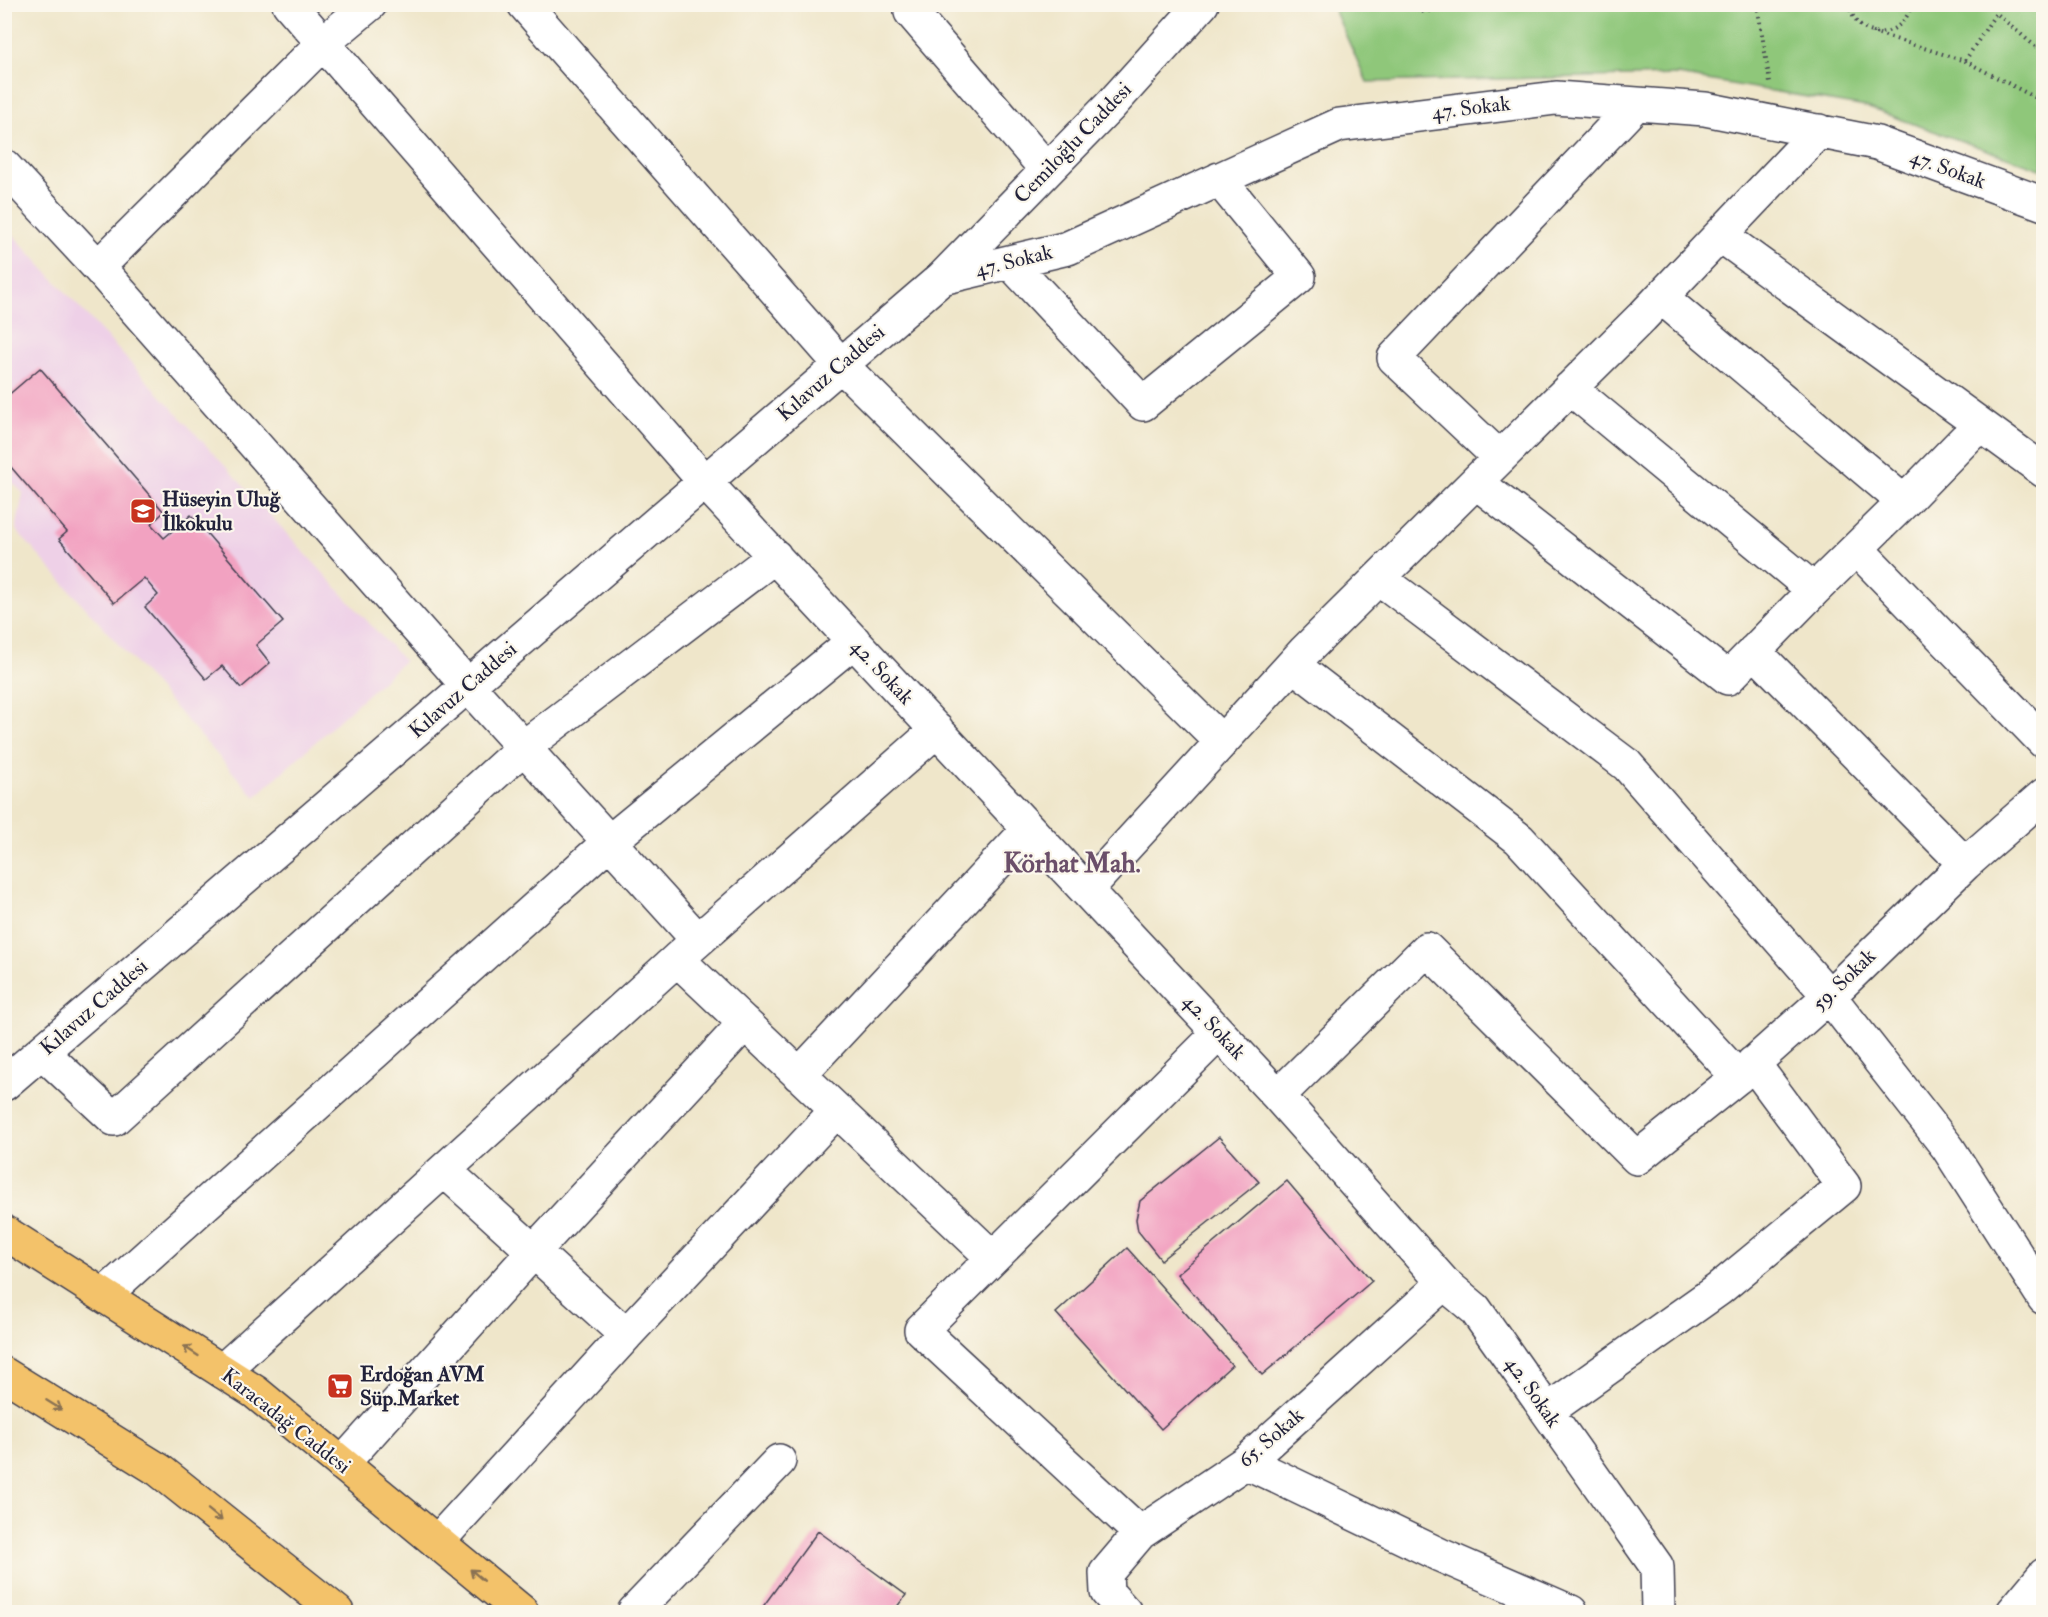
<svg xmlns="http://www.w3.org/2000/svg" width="2048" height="1617" font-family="'IM FELL Double Pica',serif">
<rect width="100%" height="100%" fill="#fbf7ec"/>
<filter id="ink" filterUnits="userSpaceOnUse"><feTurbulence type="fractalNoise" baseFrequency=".0167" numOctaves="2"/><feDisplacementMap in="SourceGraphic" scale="12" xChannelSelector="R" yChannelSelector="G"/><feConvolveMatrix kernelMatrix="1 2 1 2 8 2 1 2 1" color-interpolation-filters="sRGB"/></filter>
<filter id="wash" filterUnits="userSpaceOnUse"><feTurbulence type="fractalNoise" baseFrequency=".008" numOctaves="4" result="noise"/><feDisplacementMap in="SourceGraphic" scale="24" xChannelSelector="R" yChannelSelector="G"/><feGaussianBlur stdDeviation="1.35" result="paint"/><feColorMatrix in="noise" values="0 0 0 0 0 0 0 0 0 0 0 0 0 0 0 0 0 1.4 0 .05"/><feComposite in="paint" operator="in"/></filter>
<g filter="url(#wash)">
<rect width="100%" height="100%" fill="#efe6ca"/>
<path fill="#eed0e7" d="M4 225 404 661 255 797 16 530 23 493 4 474Z"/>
<path fill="#8fc77a" stroke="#58745a" stroke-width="1.5" d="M1332 5H2043V170L1866 107 1678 75 1367 82Z"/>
<g id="blocks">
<path fill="#f2a2c1" d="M40 368 164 512 151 524 164 538 191 515 283 622 256 645 270 663 241 688 222 666 206 679 145 607 158 595 144 578 114 603 59 539 67 532 4 459V395L6 397Z
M1219 1137 1259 1182 1161 1260 1138 1231 1136 1219 1140 1201Z
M1287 1181 1372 1281 1262 1375 1177 1274Z
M1127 1248 1232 1365 1161 1429 1056 1313Z
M818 1531 906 1595 893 1612H759Z"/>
</g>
</g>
<g filter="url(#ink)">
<use href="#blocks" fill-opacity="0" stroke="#413f50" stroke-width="1.5"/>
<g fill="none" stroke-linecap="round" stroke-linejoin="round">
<defs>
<path id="minor" d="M289 4 705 482 1278 1096 1444 1283 1475 1309 1657 1567 1658 1612
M524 4 841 365 1222 742
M920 4 911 12 1047 170
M4 166 98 267 323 43 370 4
M1720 235 2044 471
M1010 262 1143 404 1299 277 1219 179
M98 267 468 686 698 940
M942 278 1110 106 1202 4
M1661 297 1904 502 1979 425
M1570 388 1814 590 1904 502
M1500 458 1394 358 1636 104
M1476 482 1728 678 1814 590
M1857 549 2044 742
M1379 578 1627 765 1829 996 1948 1148 2044 1298
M1754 651 1965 864
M1293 665 1519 839 1738 1077
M937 730 677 959 993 1258
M1086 890 1305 651 1642 317 1819 131
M42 1052 114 1119 524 747 775 556
M799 1075 1029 829
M4 1084 942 278 1068 248 1339 125 1556 98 1705 109 1877 143 2044 204
M1278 1096 1427 949 1637 1158 1738 1077 1829 996 1965 864 2044 795
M104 1295 609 842 854 641
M626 1335 837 1110
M222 1371 677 959
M1547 1411 1719 1289 1844 1186 1753 1063
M1246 1462 1440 1555 1571 1612
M342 1464 534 1251 745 1023
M1140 1533 921 1330 1219 1033
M437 1542 626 1335 444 1170
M634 1612 779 1461
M1125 1612 1107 1592 1106 1573 1140 1533 1246 1462 1444 1283
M2013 1612 2044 1575"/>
<path id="highway" d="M4 1232 255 1392 522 1612
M4 1374 159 1470 337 1612"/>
</defs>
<use href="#minor" stroke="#413f50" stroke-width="36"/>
<use href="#highway" stroke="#413f50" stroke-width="36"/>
<path stroke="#413f50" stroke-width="4" stroke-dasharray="1.5 4.5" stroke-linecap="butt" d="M1406 4 1424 12 1461 4
M1757 4 1770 83
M1849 4C1856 43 1902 41 1912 4
M1873 32 1965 61 2044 102
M1965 61 1996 13 2044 54"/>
<use href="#minor" stroke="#fff" stroke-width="33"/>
<use href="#highway" stroke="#f3c26a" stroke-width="33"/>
</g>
<defs><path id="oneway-shaft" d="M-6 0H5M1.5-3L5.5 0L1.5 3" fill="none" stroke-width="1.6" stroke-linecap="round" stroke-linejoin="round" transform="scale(1.5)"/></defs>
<g stroke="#8a7252">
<use href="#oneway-shaft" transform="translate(191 1351) rotate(-147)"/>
<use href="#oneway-shaft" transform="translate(54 1405) rotate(32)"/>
<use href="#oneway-shaft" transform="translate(215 1515) rotate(39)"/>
<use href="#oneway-shaft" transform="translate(477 1575) rotate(-140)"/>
</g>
</g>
<defs>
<symbol id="school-square" viewBox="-11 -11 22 22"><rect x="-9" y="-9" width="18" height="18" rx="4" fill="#c8321e" stroke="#fbf7ec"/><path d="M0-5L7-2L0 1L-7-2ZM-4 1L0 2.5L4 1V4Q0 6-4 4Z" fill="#fff"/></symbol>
<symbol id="supermarket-square" viewBox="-11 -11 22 22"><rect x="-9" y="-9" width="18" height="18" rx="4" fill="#c8321e" stroke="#fbf7ec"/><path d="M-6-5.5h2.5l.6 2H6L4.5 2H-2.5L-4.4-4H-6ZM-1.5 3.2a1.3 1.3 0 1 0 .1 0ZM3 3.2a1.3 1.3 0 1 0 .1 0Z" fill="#fff"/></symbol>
</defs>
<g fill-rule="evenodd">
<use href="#school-square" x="128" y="496" width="30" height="30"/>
<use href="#supermarket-square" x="325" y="1371" width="30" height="30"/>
</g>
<g text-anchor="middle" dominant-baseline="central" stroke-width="4.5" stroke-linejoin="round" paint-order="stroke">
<g font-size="21" fill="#22223b" stroke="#fbf7ec">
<text transform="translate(1471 108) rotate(-7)">47. Sokak</text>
<text transform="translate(1073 143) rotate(-46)">Cemiloğlu Caddesi</text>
<text transform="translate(1948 169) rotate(20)">47. Sokak</text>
<text transform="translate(1014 261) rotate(-14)">47. Sokak</text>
<text transform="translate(831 373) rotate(-41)">Kılavuz Caddesi</text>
<text transform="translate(882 672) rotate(47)">42. Sokak</text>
<text transform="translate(463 690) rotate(-41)">Kılavuz Caddesi</text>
<text transform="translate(1844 980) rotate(-44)">59. Sokak</text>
<text transform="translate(94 1007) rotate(-41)">Kılavuz Caddesi</text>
<text transform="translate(1214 1027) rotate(47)">42. Sokak</text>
<text transform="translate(1533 1392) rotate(55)">42. Sokak</text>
<text transform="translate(286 1421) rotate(38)">Karacadağ Caddesi</text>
<text transform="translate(1271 1438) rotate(-41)">65. Sokak</text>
</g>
<g font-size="21" font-weight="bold" fill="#22223b" stroke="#fbf7ec" text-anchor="start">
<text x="162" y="499">Hüseyin Uluğ<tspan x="162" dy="24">İlkokulu</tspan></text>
<text x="360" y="1374">Erdoğan AVM<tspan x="360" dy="24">Süp.Market</tspan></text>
</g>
<g font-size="27" font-weight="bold" fill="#6b4f6a" stroke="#fbf7ec">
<text x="1072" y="863">Körhat Mah.</text>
</g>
</g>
<rect width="2048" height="1617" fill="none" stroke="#fbf7ec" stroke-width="24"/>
</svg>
